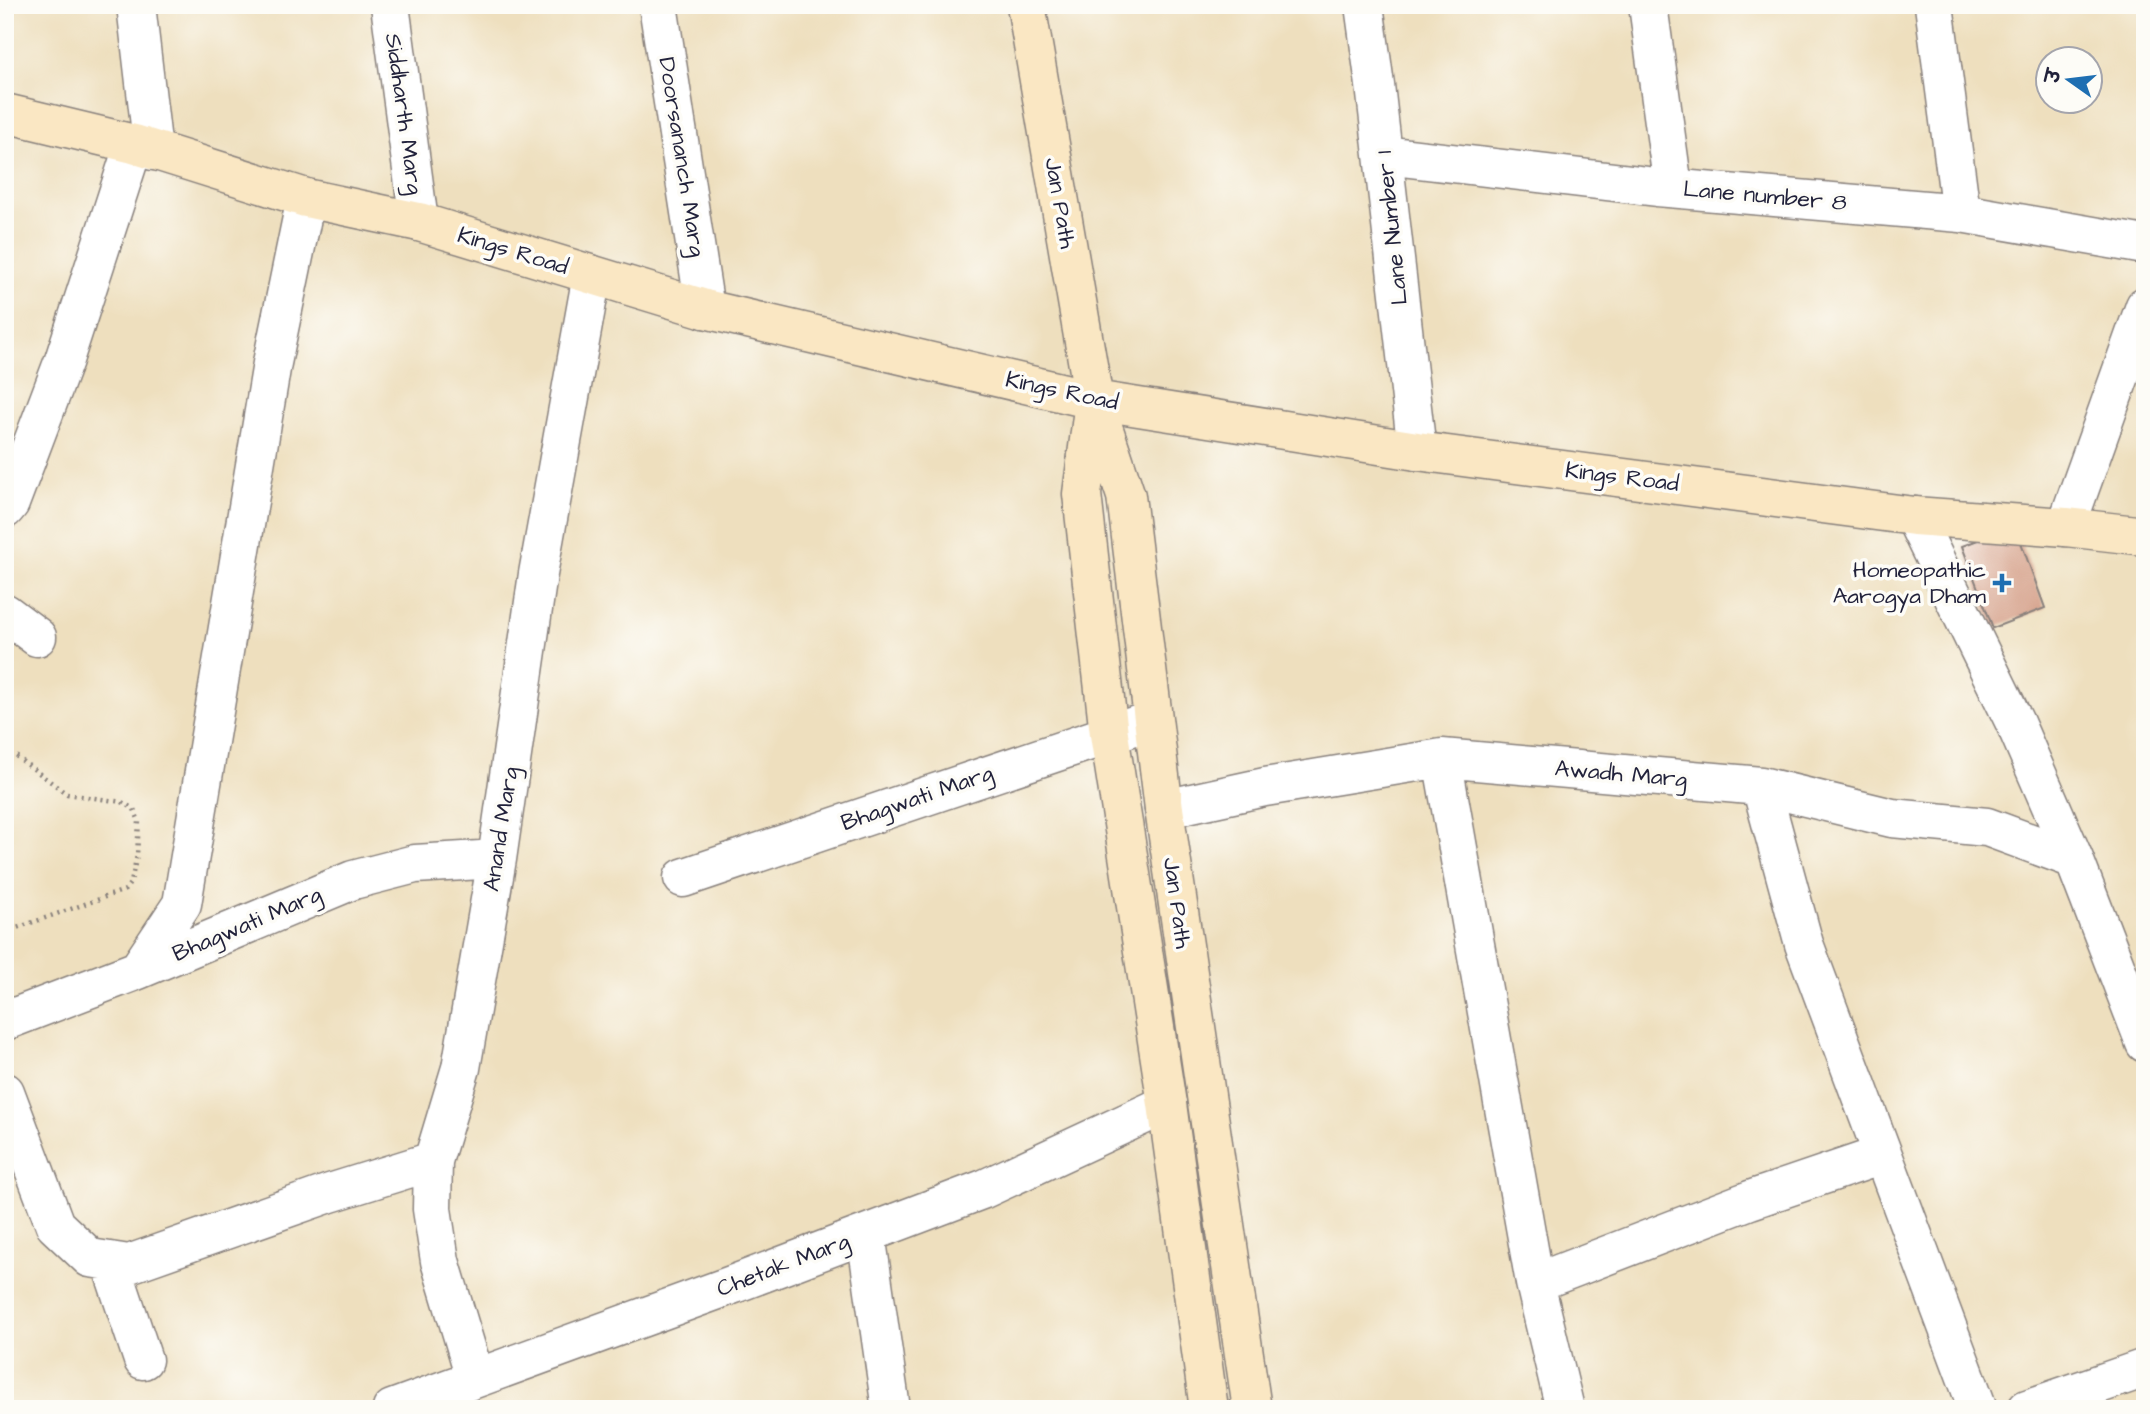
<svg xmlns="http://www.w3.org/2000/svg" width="2150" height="1414" font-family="'Architects Daughter','Playpen Sans Deva',sans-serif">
<rect width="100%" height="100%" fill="#fdfcf7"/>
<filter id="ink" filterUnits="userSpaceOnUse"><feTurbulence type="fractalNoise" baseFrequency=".0143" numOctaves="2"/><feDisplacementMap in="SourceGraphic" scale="14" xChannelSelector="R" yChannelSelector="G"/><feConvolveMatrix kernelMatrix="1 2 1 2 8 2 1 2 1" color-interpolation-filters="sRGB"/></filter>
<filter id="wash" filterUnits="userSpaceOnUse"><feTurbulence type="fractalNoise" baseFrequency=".00686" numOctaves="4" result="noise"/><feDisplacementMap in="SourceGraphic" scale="28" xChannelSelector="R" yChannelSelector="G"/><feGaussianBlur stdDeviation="1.57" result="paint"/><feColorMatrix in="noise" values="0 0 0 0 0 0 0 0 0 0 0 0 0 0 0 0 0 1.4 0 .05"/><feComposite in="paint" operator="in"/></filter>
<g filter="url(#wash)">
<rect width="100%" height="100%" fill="#eedfbe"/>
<g id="blocks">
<path fill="#d1977f" d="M2015 526 2045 608 1993 628 1962 546Z"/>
</g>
</g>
<g filter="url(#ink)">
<use href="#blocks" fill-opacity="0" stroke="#88807c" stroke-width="2"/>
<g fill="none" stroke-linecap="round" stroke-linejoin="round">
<defs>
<path id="street" d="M136 5 153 151
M390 5 419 222
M658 5 705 309
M1364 5 1375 85 1417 451
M1648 5 1673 188
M1934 5 1961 213
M1384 155 1657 187 1961 213 2145 245
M5 509 10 503 64 360 134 144
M1914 516 2015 723 2074 859 2145 1043
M2066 527 2145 306
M5 613 37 637
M1442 758 1535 1283 1565 1409
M1761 786 1804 944 1978 1409
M1164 809 1265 787 1442 758 1761 786 1892 818 1987 827 2074 859
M683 878 1152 720
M138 970 182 904 272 363 306 198
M5 1021 138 970 353 880 415 864 497 859
M5 1092 55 1225 90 1258 129 1264 330 1193 433 1161
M866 1234 891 1409
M110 1261 143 1360
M1535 1283 1750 1200 1882 1155
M475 1377 440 1261 432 1209 433 1161 461 1068 497 859 538 574 592 275
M392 1409 729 1286 984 1189 1167 1104
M2027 1409 2145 1368"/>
<path id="secondary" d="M1026 5 1094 400 1126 496 1164 809 1252 1409
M5 113 134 144 306 198 419 222 705 309 1094 400 1417 451 1914 516 2066 527 2145 536
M1093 409 1082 494 1109 734 1167 1104 1209 1409"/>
</defs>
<use href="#street" stroke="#88807c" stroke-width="41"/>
<use href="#secondary" stroke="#88807c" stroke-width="41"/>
<path stroke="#88807c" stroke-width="4.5" stroke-dasharray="2 5" stroke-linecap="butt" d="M5 748 67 794 122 802 134 809 139 821 137 855 131 882 125 890 5 932"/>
<use href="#street" stroke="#fff" stroke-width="38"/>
<use href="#secondary" stroke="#fae7c3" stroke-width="38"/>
</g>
</g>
<path fill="#1f6fb2" stroke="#fdfcf7" stroke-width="2.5" d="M1998.5 572.5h7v7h7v7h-7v7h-7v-7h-7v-7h7z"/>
<g text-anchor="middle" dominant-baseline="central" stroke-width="7" stroke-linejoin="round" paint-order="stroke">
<g font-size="23" fill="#22223b" stroke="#fdfcf7">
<text transform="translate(404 114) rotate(82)">Siddharth Marg</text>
<text transform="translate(682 157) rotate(81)">Doorsananch Marg</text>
<text transform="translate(1765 196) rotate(5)">Lane number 8</text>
<text transform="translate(1060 203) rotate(80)">Jan Path</text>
<text transform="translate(1392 228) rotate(-96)">Lane Number 1</text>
<text transform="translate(513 251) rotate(17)">Kings Road</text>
<text transform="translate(1062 391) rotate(12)">Kings Road</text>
<text transform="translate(1622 477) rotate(7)">Kings Road</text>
<text transform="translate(1621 774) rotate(5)">Awadh Marg</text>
<text transform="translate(917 798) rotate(-19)">Bhagwati Marg</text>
<text transform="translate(501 829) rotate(-81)">Anand Marg</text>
<text transform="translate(1177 903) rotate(82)">Jan Path</text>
<text transform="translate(247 924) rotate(-23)">Bhagwati Marg</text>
<text transform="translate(783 1265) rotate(-21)">Chetak Marg</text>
</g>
<g font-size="23" fill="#22223b" stroke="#fdfcf7" text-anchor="end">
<text x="1986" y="570">Homeopathic<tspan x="1986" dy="26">Aarogya Dham</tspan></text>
</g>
</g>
<rect width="2150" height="1414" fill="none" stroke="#fdfcf7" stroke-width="28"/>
<g transform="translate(2069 80) rotate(284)"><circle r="33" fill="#fdfcf7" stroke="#a5a5ac" stroke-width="2"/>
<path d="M0-5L12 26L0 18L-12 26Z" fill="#1f6fb2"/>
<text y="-10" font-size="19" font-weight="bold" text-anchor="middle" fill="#22223b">उ</text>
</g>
</svg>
